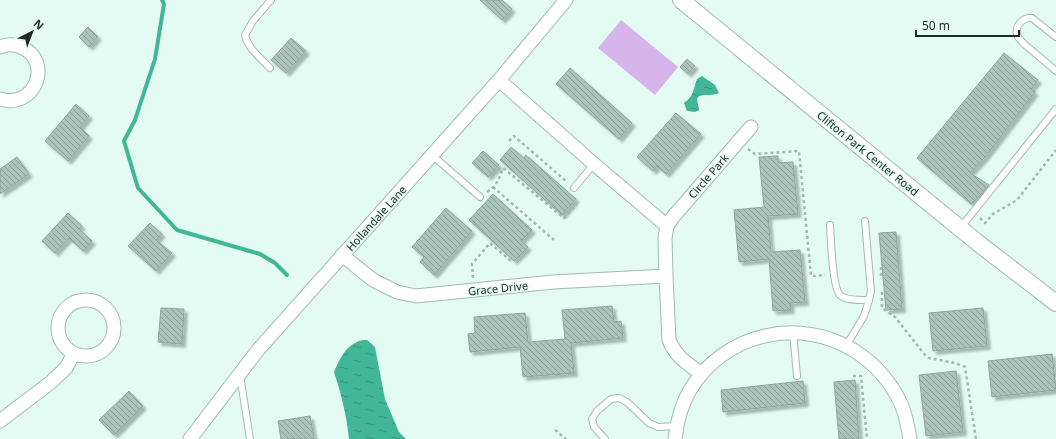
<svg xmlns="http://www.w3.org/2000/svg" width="1056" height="439" font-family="'Noto Sans',sans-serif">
<defs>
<pattern id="water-ripples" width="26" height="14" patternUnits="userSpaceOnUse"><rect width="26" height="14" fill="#41b797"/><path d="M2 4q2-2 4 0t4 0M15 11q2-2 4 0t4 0" fill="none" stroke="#36957b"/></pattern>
<pattern id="building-back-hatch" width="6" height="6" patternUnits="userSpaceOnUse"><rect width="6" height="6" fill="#acc3bb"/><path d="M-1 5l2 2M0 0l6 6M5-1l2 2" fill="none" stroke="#8b9e98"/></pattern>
<filter id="shadow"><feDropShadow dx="3.5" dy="3.5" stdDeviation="1" flood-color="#0004"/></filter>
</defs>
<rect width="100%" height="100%" fill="#e3fbf2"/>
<path fill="#d5b5ea" d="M621 20 678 67 655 95 598 48Z"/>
<path fill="url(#water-ripples)" d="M702 76 715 85 719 93C713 96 706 94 699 96L697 99 699 110 695 112 687 111 684 103C694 96 693 90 697 79Z
M367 340 375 347 385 399 399 432 406 439H349C347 417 341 393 334 372 339 360 345 347 357 342 360 340 364 340 367 340Z"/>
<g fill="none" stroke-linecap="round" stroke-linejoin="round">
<path stroke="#41b797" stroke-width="4" d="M162 0 164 4 155 59 135 120 124 141 138 188 177 230 260 254 275 263 287 275"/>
</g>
<path fill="url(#building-back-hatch)" stroke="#8fa69e" filter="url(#shadow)" d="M480 0H502L512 9 502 20Z
M88 27 98 37 89 47 79 37Z
M291 38 306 51 286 73 271 60Z
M1004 53 1038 80 1031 89 1035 92 985 157 970 173 989 185 983 192 971 204 917 158Z
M687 59 695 66 688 74 680 67Z
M570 68 632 123 619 139 556 84Z
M76 104 89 116 80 127 89 136 68 161 45 141Z
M676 113 701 134 666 174 657 166 653 171 637 157Z
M511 147 524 158 526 155 576 199 562 215 500 160Z
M483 151 499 165 488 177 472 163Z
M778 156V163L793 162 798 214 768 216 771 252 800 250 805 302 790 303 791 310 773 311 769 259 739 262 734 210 764 207 759 157Z
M17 157 29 174 0 194V169Z
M493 194 532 230 521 241 528 247 514 261 469 220Z
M446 208 472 231 434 275 420 262 424 257 412 247Z
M68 213 82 226 79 229 92 241 83 251 69 238 55 253 42 241Z
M150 223 162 234 156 240 172 253 156 271 128 246Z
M896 232 902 309 886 310 879 233Z
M612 306 614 322 621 321 623 338 571 343 574 373 523 377 520 347 470 352 468 334 475 333 474 317 525 313 528 342 565 339 562 310Z
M161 308 184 309 182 344 158 342Z
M983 308 987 346 933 351 929 313Z
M1052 354 1056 390 992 397 988 361Z
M956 371 963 432 926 436 919 375Z
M855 380 859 439H839L834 382Z
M803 381 805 403 723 412 721 390Z
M129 391 143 406 114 435 99 420Z
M310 416 314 439H281L278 421Z"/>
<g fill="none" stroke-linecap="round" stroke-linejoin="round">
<defs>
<path id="service" d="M1056 37 1032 18C1023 17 1015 25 1017 35 1018 38 1021 40 1023 43L1056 71
M270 68C261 58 248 49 245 35L253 21 271 0
M432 155 480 197
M574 188 594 164
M830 225C831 238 832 290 841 296 848 301 861 300 869 300
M961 227 1056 109
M793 332 797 376
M846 346 864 316 869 300 871 291 865 221
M240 375 250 439
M605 439 594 427 592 419 597 411 611 399 619 398 627 402 649 423 658 427 676 426"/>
<path id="minor" d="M0 47C7 44 14 44 21 47 54 61 35 110 0 99
M499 80 594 164 667 226 665 238 666 276 669 340C675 356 688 364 702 374
M667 226 673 217 751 127
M342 255 373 280 397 292 416 296 553 282 666 276
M58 328a28 28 0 1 1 56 0a28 28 0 1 1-56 0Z
M0 421 50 383 66 368 74 353
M190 439 258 350 499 80 566 0
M675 439C677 422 681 405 690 390 724 333 800 316 855 351 875 364 891 382 901 404 906 415 908 427 910 439"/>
<path id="tertiary" d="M681 0 978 243 1056 303"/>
</defs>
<use href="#service" stroke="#a3bab2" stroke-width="8"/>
<use href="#minor" stroke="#a3bab2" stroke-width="15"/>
<use href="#tertiary" stroke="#a3bab2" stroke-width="18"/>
<path stroke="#a4b7b0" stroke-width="2.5" stroke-dasharray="3 3" stroke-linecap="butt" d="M509 141 514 136 567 182
M748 149 755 154 799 151 811 276 825 275
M493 187 554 240
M487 192C497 186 499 178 503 168L564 218 577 204
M980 218 985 223 993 214 1017 200 1056 150
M881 267V279
M473 278 472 264 490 243 511 261
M882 292V308L895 317 925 355 929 358 955 363 965 367 976 439
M853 376H861L867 439
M555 430 566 439"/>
<use href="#service" stroke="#fff" stroke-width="6"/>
<use href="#minor" stroke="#fff" stroke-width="13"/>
<use href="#tertiary" stroke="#fff" stroke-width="16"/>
</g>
<g text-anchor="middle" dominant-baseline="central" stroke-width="3" stroke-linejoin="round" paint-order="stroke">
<g font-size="11" fill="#1f2824" stroke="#e3fbf2">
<text transform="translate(868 153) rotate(39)">Clifton Park Center Road</text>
<text transform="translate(708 176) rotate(-49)">Circle Park</text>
<text transform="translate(376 218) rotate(-48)">Hollandale Lane</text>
<text transform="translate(498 288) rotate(-6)">Grace Drive</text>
</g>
</g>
<g transform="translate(32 32) rotate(42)" stroke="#e3fbf2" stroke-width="3" paint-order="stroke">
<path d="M0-3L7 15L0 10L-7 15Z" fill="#1f2824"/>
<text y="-6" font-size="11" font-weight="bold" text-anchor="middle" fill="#1f2824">N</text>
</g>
<path d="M916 30v6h103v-6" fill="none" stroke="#1f2824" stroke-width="2"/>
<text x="922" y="30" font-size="12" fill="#1f2824" stroke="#e3fbf2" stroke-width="3" paint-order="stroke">50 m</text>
</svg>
